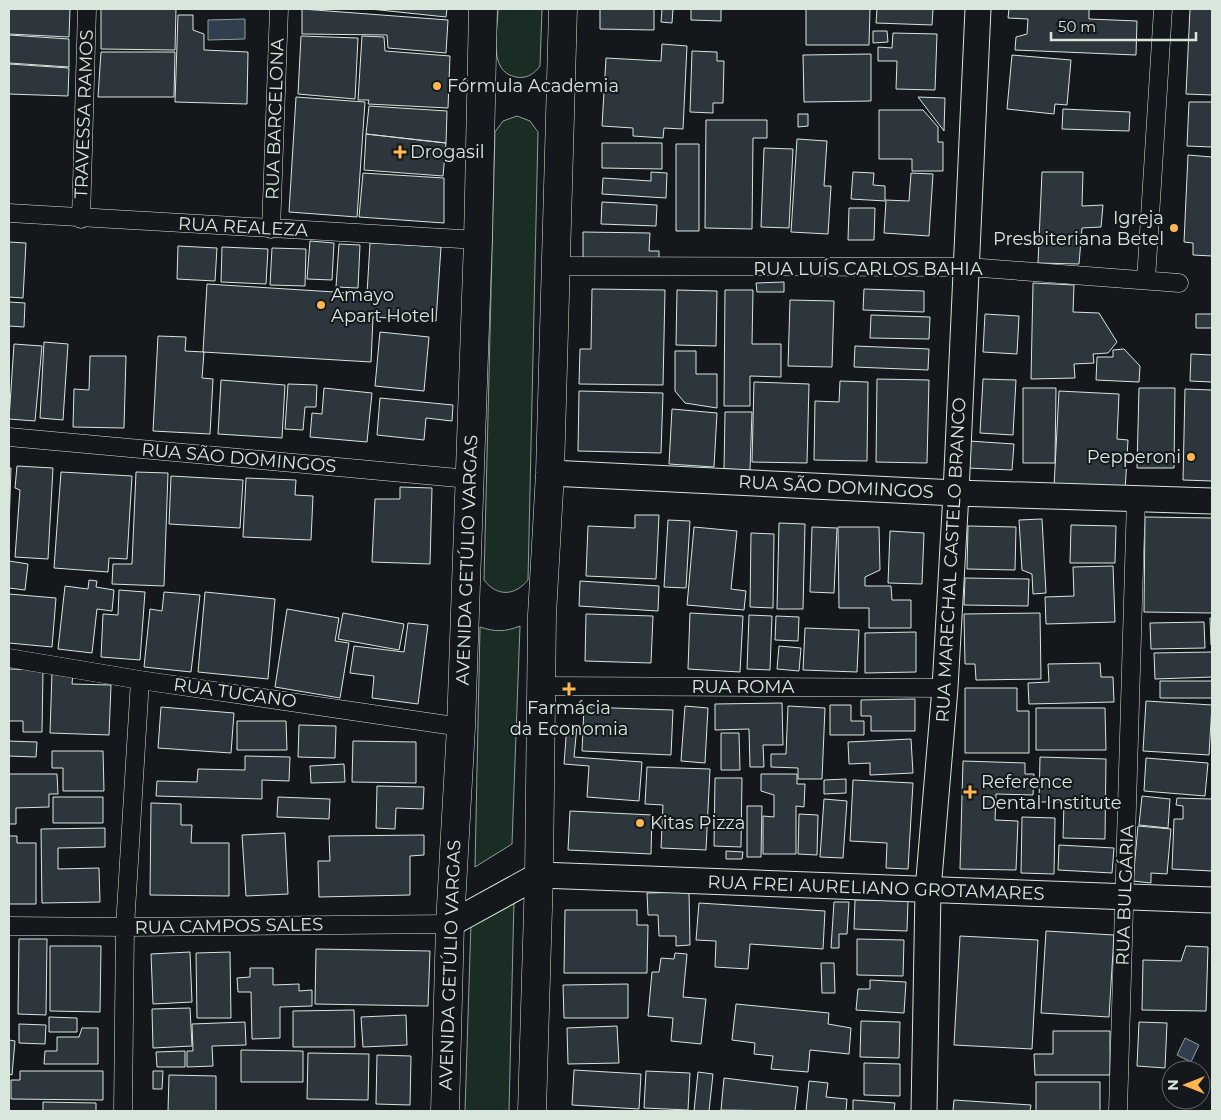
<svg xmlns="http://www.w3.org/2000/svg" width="1221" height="1120" font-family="Montserrat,sans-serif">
<rect width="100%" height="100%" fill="#14181c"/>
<path fill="#1a2d24" stroke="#939e99" d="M498 9H542L540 66C534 74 527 79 516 77 487 72 498 30 498 9Z
M517 116 530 121 538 132 528 580C515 596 497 597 484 580L495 132 503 121Z
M520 626 512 844 475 867 480 627C495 632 505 632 520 626Z
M514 900 509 1111H465L471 922Z"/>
<path fill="#2f3f4d" stroke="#939e99" d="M245 19V39L208 40V20Z
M1185 1038 1199 1045 1191 1062 1177 1055Z"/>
<path fill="#2c363c" stroke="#d8e6dc" d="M9 9H70L69 37 9 34Z
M101 9H176L175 50 101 49Z
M302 9 448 20 446 53 388 48 387 35 302 34Z
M370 9H447L446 17Z
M600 9H654V30L600 29Z
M662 9H673L672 23 661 22Z
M691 9H721V21L691 20Z
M806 9H870L869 45H806Z
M877 9H933L932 25 876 23Z
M1009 9H1089V19L1137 21 1136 55 1015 50 1016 37 1027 34 1028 19 1008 18Z
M1190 9H1212V95L1186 94Z
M178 15H193V30L204 34V50L248 52 247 104 175 102Z
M873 31H887L888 42 873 43Z
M893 33 937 34 935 90 896 89 897 61H878V47L892 48Z
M9 35 69 39V67L9 63Z
M301 36 358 38 355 99 298 94Z
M362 36 384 37 385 51 450 56 448 108 368 104 369 100H358Z
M662 44 687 46 683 129 664 128 663 138 633 136V128L602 126 606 58 661 61Z
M692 51 717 52V61H724L723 103H713V113L690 112Z
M101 52H175L174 97H98Z
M871 54V101L804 102 803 55Z
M1012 55 1071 60 1067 105 1055 104 1054 114 1007 109Z
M9 64 69 68 68 96 9 94Z
M296 97 365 102 357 217 289 212Z
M918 97 945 98 944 131Z
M1189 102H1212V147L1187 146Z
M369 106 447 111 446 143 366 134Z
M1063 109 1130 112 1129 131 1062 129Z
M879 110H923L938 127V142H943V171H912V159H879Z
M798 114H808V126L798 127Z
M706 120H767V138H753L752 229 705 228Z
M366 134 446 143 443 176 364 170Z
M797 139 827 141 824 186H831L828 234 791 232Z
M602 143H662V169L602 168Z
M676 144H699V231H676Z
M764 148 793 149 789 228 761 227Z
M1188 155 1212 157V256L1193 255V243L1184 242Z
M651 172 667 173 666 198 602 194 603 178 651 181Z
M853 172 874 173 873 185 885 186V200L909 201 911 173 933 174 929 236 884 233 886 201 851 199Z
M1042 172H1083L1082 206 1103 205 1101 227 1082 228 1079 264 1038 263Z
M363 173 444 178V223L359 217Z
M602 202 657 205 656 226 601 224Z
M849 208H875L874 240H848Z
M583 232 650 233 649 251H659V264L583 262Z
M310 241 334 243 332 280 307 279Z
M9 242 26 243 23 298 9 297Z
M370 243 441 247 436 321 373 317 371 362 203 352 207 284 367 294Z
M339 244 360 245 358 288 336 287Z
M178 246 217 248 215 281 177 279Z
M222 247 268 249 266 284 221 282Z
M272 248 306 249 305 286 270 285Z
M784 282V292H757L756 283Z
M1033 283 1074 285 1073 312 1099 313 1117 342 1108 353 1093 354 1094 363 1074 364 1075 378 1031 379Z
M592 289 665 290 663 385 579 384 580 349H591Z
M864 289 924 291V312L863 310Z
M677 290 717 291 716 346 676 345Z
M725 290H753L752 344H781V377L750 376V406H724Z
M790 300 834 301 832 367 788 366Z
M9 302 25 303 24 327 9 326Z
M985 314 1019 316 1017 354 983 352Z
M1196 314H1212V328H1196Z
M871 315 930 317 929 339 870 338Z
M380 332 429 337 424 391 375 386Z
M158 336 186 337 185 351 204 352 202 378 213 379 210 434 153 431Z
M44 342 68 344 63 420 40 418Z
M14 344 42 346 35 421 9 419Z
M855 346 929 349 928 370 854 367Z
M1124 349 1140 366 1139 382 1096 380 1097 357H1113V350Z
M675 351H696V374H717V408L685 403 675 391Z
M1191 354 1212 355V382L1190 381Z
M90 356H126L124 428 73 427 74 389 89 390Z
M877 379 929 380 927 463 876 462Z
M983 379 1016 380 1013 435 980 433Z
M221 380 285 385 282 438 218 434Z
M840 381 868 382 867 461 814 460 815 401 839 402Z
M754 382 809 384 807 463 752 462Z
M288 384 317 385 316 407H305L303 430 285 429Z
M324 388 372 393 367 442 310 437 312 413 322 414Z
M1023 388H1056L1055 463H1023Z
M1139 388H1175L1174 468H1137Z
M1185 389 1212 390V481L1183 480Z
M579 391 663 393 661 453 578 451Z
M1059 391 1119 394 1117 439 1128 440 1125 491 1054 487Z
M380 398 453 405 452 421 426 418 424 440 377 435Z
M672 409 717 413 714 467 669 464Z
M725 412H752L750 470 724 469Z
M969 441 1014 444 1012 470 967 468Z
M17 466 53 468 48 559 15 557 20 490 15 488Z
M9 468H11L9 527Z
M61 472 132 476 127 559 109 558 108 572 54 568Z
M136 472 168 473 164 586 112 584 113 564H132Z
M171 476 243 480 240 528 169 524Z
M246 478 296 480 295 495 313 496 311 540 243 537Z
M400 487 432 488 430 564 372 562 375 499H400Z
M635 515H659L656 579 586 576 588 526 635 528Z
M1145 517 1212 518V613L1144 612Z
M1042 519 1046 593 1033 594 1032 574 1022 570 1019 520Z
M668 520 690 521 686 588 664 587Z
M779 523 805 524 803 609H777Z
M1071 525 1116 526 1115 563H1070Z
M968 526 1016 527 1015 570 967 569Z
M694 527 737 531 731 589 746 591 744 610 687 605Z
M812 527 837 528 834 593 810 592Z
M838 527H879L880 570 865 577V586H891L892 600H911V628H869V608H839Z
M890 531 924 533 922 584 888 583Z
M751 533 774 534 773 608 750 607Z
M9 561 28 564 25 590 9 588Z
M1113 566 1115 622 1046 624 1045 597 1074 596 1073 567Z
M965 578 1029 579 1028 606 964 605Z
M89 580 97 581 96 587 114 590 112 611 97 609 92 653 58 649 65 586 88 589Z
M580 581 659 586 658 611 579 606Z
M119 590 145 592 140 660 101 657 103 614 118 615Z
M164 592 200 595 191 672 144 667 150 609 162 611Z
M205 592 275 599 268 679 198 672Z
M9 594 56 598 52 647 9 643Z
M287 609 339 618 335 641 349 643 340 698 275 687Z
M343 613 404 624 399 650 338 639Z
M690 613 743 616 740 672 688 669Z
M1040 613 1041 679 976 680 975 664H965L964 614Z
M586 614 653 616 651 663 585 661Z
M749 615 772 616 770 670 747 669Z
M776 616 799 617 798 641 775 640Z
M1210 618H1212V645H1211Z
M1204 622 1205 648 1151 649 1150 623Z
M408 623 428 625 418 704 372 698 374 676 350 673 354 646 404 652Z
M805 628 859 630 857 672 803 670Z
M916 632V672L865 673V633Z
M779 646 801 648 799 671 777 669Z
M1212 652V677L1155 679 1154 653Z
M1100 663 1101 677H1113L1114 702 1029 704 1028 683 1049 682 1048 664Z
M9 669 43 670 42 732H23V721H9Z
M52 672 73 673 72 684 111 685 109 735 50 733Z
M1160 681H1212V698H1160Z
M965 688H1017V711H1029V753H965Z
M915 699V731H871V716H861V700Z
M1146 701 1212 705 1209 755 1143 751Z
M782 703 783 745H763L764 767H750L749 729 715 730V704Z
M830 705H851V721H864V735H830Z
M685 706 708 708 705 763 681 761Z
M788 706 825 708 822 779H798V768L771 767V754H786Z
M161 707 234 713 231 753 158 748Z
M584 707 673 710 671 755 582 751Z
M1036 708H1105L1106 750H1036Z
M237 721H286L287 750H237Z
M299 725 336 726 335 758 298 757Z
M567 725 577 726 574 757 642 762 639 801 587 797 589 766 564 764Z
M721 733H739L740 770H721Z
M911 739 913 773 870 775V763L849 764 848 742Z
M9 741 37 742 36 757 9 756Z
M353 741 416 742V783L352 782Z
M52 751H103L104 791H63V768H52Z
M245 756 290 757 289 781 262 780V799L156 796 157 781 197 782 198 769 245 770Z
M1040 757 1106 759 1105 839 1063 838 1064 802H1039Z
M1146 758 1208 763 1205 796 1144 791Z
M963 761 1025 763V774H1034L1033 795 996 794 995 820 1018 821 1016 870 960 869Z
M344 764 345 782 311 783 310 766Z
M647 767 710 769 706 850 661 848 663 805 645 804Z
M9 774H57L58 794H49V807L16 808V824H9Z
M761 774H797V784H805L804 807 796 806V854H763V816L774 817V795L761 791Z
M715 778H742L741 847 714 846Z
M846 779V793L824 794V780Z
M853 780 913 783 908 869 886 868 887 843 850 841Z
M377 786 424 787 423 809 396 808 395 829 376 828Z
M1142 796 1170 799 1168 828 1139 825Z
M53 797H103V823H53Z
M278 797 330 799 329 819 277 817Z
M1177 798 1212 799V871L1172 869 1174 819H1183V806L1176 805Z
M824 799 847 801 843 858 820 857Z
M151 803 181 804V825H192L191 843H229V896L150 895Z
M747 806H762L761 857H747Z
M570 811 652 815 651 854 568 850Z
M799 814 818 815 817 855 798 854Z
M1022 817 1055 818 1054 874 1021 873Z
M1138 826 1171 829 1167 874 1151 873V883L1133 881Z
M105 828V847L58 848V869L99 868 100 902 42 903 41 829Z
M285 833 288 894 246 896 242 835Z
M424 835V855L410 856V895L319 897 318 861H330L329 836Z
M9 836H17V843H36V904H9Z
M1059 845 1114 848 1112 873 1058 870Z
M726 851 743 852 742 859H726Z
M689 892 690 945 676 946V936H659L658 915H648L647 893Z
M855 900 908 901 907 931 854 929Z
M834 902H849L847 934H839V948H831Z
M699 903 825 911 823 949 750 944 748 969 715 967 716 941 696 940Z
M565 910H637V925H648L647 973H564Z
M1046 931 1114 935 1109 1017 1041 1013Z
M960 936 1038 940 1032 1049 954 1045Z
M19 939H47L46 1015 18 1014Z
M857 939 904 940 903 976 857 975Z
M50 946H101L100 1012 50 1011Z
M1186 946 1208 947 1206 1011 1142 1010 1143 960 1181 961Z
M316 949 430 951 428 1006 315 1004Z
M190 952 192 1002 153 1004 151 954Z
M230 952 231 1018H197L196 953Z
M675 953 687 954 683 997 706 999 701 1044 671 1041 673 1018 648 1016 652 972H659L661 958 674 959Z
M821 963H834L835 993H822Z
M250 968H273V985L299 984V991L312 990V1006L280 1007V1038L252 1039 251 992H238L237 978 250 977Z
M870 980 906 982 904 1013 856 1010 858 989H870Z
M628 984V1018H564L563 985Z
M736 1004 829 1013 828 1024 851 1028 849 1054 810 1050 808 1072 771 1069 773 1056 754 1054 755 1043 732 1040Z
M190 1008 192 1046 153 1048 152 1009Z
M354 1010 355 1047H293V1011Z
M406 1015 407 1045 363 1047 361 1017Z
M49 1017 77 1018V1032H49Z
M861 1021 900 1022 899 1058 860 1057Z
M245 1022 246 1045 212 1046 213 1066 187 1067V1051H193L192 1024Z
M1139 1022 1167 1023 1165 1068 1137 1066Z
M19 1024 46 1025 45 1044 19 1043Z
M617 1026 619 1063 568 1064 567 1028Z
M82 1028H98V1064H44L45 1051H57V1037H79Z
M1053 1031H1110V1075H1035L1034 1054H1053Z
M9 1040 15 1041 12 1075 9 1074Z
M241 1050 303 1051V1082H241Z
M185 1051V1067H157L156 1052Z
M308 1053 369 1054 368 1100 307 1099Z
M377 1055 411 1056 410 1105 376 1104Z
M864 1063 900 1064V1096L864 1095Z
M574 1070 641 1074 639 1109 572 1105Z
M20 1071H103V1100L11 1099V1080H20Z
M153 1071H163L162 1089H153Z
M646 1071 690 1073 688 1110 644 1108Z
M698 1072 713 1074 709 1111H694Z
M169 1075 216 1076V1111H168Z
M724 1078 798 1087 795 1111 721 1110Z
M809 1081 828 1083 826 1097 847 1099 846 1111H806Z
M1036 1082H1100V1111H1036Z
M853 1100 895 1103 894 1111H853Z
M954 1100 1031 1105 1030 1111H953Z
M43 1102 96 1103V1111H43Z"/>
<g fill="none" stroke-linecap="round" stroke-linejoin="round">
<defs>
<path id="street" d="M9 213 478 240
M81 219 87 9
M271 229 279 9
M555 266 968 267 1179 283
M1146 280 1163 9
M9 437 469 479
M9 658 140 680 461 727
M541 686 945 688
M9 926 125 927 450 924
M123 1111 125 927 140 680
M1118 1111 1136 499"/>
<path id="secondary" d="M550 473 956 493 1212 501
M450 924 539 875 1212 900
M924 1111 928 890 945 688 956 493 978 9"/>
<path id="primary" d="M445 1111 450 924 461 727 478 240 483 9
M532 1111 539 875 542 615 550 473 563 9"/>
</defs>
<use href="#street" stroke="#d8e6dc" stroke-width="19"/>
<use href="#secondary" stroke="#d8e6dc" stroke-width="27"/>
<use href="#primary" stroke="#d8e6dc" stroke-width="29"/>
<use href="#street" stroke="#14181c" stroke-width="18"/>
<use href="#secondary" stroke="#14181c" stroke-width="25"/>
<use href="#primary" stroke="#14181c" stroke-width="28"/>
</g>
<g fill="#ffb74d" stroke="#14181c" stroke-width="2">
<circle cx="437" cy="86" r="5"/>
<path d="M397.5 144.5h5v5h5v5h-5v5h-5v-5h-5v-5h5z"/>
<circle cx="1174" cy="228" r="5"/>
<circle cx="321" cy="305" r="5"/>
<circle cx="1191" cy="457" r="5"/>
<path d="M566.5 681.5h5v5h5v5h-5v5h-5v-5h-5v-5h5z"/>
<path d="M967.5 784.5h5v5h5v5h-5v5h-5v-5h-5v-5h5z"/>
<circle cx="640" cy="823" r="5"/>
</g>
<g text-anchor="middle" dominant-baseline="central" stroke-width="4" stroke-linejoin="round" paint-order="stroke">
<g font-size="18" fill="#d8e6dc" stroke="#14181c" text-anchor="start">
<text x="447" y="86">Fórmula Academia</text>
<text x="410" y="152">Drogasil</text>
<text x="1164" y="218" text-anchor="end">Igreja<tspan x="1164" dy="21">Presbiteriana Betel</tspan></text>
<text x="331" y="295">Amayo<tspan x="331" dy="21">Apart Hotel</tspan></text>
<text x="1181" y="457" text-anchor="end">Pepperoni</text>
<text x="569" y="708" text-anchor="middle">Farmácia<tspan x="569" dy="21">da Economia</tspan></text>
<text x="981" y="782">Reference<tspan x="981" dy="21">Dental Institute</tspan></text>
<text x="650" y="823">Kitas Pizza</text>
</g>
<g font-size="18" fill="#d8e6dc" stroke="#14181c">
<text transform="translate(84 114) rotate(-88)">TRAVESSA RAMOS</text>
<text transform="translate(275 119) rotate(-88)">RUA BARCELONA</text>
<text transform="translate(243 227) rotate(3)">RUA REALEZA</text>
<text x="868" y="269">RUA LUÍS CARLOS BAHIA</text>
<text transform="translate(239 458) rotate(5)">RUA SÃO DOMINGOS</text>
<text transform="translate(836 487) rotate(3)">RUA SÃO DOMINGOS</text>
<text transform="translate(467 560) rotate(-88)">AVENIDA GETÚLIO VARGAS</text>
<text transform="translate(951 560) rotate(-87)">RUA MARECHAL CASTELO BRANCO</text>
<text x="743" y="687">RUA ROMA</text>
<text transform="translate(235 693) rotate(8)">RUA TUCANO</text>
<text transform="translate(876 888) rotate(2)">RUA FREI AURELIANO GROTAMARES</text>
<text transform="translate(1125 895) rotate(-88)">RUA BULGÁRIA</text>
<text transform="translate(229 926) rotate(-1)">RUA CAMPOS SALES</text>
<text transform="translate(450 965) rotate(-88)">AVENIDA GETÚLIO VARGAS</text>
</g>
</g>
<rect width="1221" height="1120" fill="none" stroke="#d8e6dc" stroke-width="20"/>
<g transform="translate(1186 1085) rotate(270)"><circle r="24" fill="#14181c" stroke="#626a69"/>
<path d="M0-4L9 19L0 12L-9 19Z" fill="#ffb74d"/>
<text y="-8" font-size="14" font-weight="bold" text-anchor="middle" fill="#d8e6dc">N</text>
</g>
<path d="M1051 32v8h145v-8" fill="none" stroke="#d8e6dc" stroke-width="2.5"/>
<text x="1058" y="32" font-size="15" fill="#d8e6dc" stroke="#14181c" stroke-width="4" paint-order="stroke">50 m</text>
</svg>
